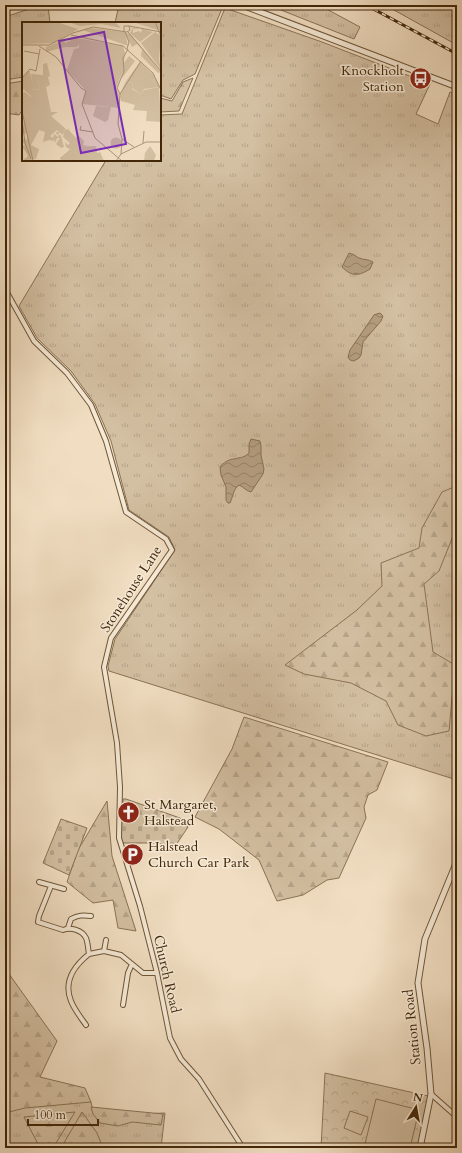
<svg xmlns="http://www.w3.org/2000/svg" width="462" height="1153" font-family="Cardo,serif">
<defs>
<pattern id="grass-tufts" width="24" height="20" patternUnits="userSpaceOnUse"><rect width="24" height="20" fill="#d3bfa2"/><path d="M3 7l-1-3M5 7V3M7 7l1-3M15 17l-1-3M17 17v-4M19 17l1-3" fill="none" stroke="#b6a48a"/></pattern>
<pattern id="forest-firs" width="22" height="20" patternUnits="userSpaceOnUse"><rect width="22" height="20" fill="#d3bfa2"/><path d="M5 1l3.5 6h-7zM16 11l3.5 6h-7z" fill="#b6a48a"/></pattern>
<pattern id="cemetery-stones" width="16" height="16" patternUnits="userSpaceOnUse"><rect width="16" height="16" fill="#d3bfa2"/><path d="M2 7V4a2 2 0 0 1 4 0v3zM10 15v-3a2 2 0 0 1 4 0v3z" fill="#b6a48a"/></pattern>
<pattern id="park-crowns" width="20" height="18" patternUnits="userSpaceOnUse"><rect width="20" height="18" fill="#d3bfa2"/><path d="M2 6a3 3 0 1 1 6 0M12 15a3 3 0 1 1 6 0" fill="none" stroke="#b6a48a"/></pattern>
<pattern id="water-waves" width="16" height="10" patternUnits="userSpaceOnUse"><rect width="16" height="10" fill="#b6a083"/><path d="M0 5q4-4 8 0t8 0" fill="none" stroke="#968269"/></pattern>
</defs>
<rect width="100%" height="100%" fill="#f1dec2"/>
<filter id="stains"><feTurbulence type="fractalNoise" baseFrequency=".005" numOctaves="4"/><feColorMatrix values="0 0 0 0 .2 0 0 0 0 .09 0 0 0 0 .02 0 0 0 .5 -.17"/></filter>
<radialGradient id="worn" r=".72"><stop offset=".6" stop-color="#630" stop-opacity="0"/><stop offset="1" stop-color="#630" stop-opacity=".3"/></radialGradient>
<path fill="url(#grass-tufts)" stroke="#8a7355" d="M119 5H216L223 6 195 74 183 80 171 99 160 95V23H115Z
M275 5H319L360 27 354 39 281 10Z
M385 5H457V45Z
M38 6H48L50 23H23V77L5 80V17Z
M225 8 322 42 430 84 416 114 438 124 450 92 457 95V780L109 671 108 666 115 639 175 550 169 537 129 510 111 441 95 404 71 371 37 338 19 306 106 160H160V115L182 114Z
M86 1098 91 1102 93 1111 115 1115 165 1113 161 1148H5V1109Z"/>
<path fill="url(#forest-firs)" stroke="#8a7355" d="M193 78 179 111 160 112V98L172 101 183 82Z
M23 81V109L19 115 5 113V84Z
M457 473V526L439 571 424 584 433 652 455 665 449 731 426 736 398 725 386 701 351 683 304 674 285 665 357 610 382 586 381 563 419 548 422 528 442 492 454 487Z
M244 717 388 762 377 790 368 795 364 807 366 818 339 878 327 880 303 895 277 901 259 860 219 829 195 817 232 749Z
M107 801 112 856 136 931 118 928 113 900 93 903 67 882 78 850Z
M9 974 57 1041 40 1077 85 1088 91 1102 25 1108 5 1113V977Z
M91 1107 163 1114 161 1125 132 1122 118 1126 100 1123 93 1114Z
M75 1112 53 1148H40L24 1117Z
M82 1112 97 1133 103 1148H61Z"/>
<path fill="url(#cemetery-stones)" stroke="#8a7355" d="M123 799H126L180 818 188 827 174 848 158 843H122L121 837Z
M61 819 87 828 69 875 43 863Z"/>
<path fill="url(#park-crowns)" stroke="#8a7355" d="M325 1073 428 1096 419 1148H321Z"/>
<path fill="#d3bfa2" stroke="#8a7355" d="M376 1099 419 1110 410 1148H364Z
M350 1111 368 1117 361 1135 344 1128Z"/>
<path fill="url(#water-waves)" stroke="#887052" d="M349 253C353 254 355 256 359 258 364 260 368 259 373 262L370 269C359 276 352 277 342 267Z
M380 313 383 316 381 321 363 342 361 355 359 358 354 361 350 360 348 357 350 350 374 315Z
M251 439 260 441 261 446V455L264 469 263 474 251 492C246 491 244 487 239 485 233 489 233 497 230 503H228L226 500V487L221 475 220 467C223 463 229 459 234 459 241 457 244 458 249 453V444Z"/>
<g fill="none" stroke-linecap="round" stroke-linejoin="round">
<defs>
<path id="minor" d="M5 289 34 341 67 373 91 405 106 441 126 512 166 539 172 550 111 638 104 667 117 743 120 787 119 838 140 906 157 973 170 1038 181 1059 199 1079 243 1148
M39 882 64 889
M51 886 39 916 38 922 63 930C71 927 82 930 86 938 88 943 88 949 89 954L104 951 121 955 143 973H157
M68 928 71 919C78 915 83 915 91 916
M104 951 106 940
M123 1005 128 973 132 964
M86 1025C81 1018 74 1009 71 1001 63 981 74 966 89 954
M431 1094 457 1117"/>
<path id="tertiary" d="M242 5 457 87
M420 1148 431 1094 427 1048 418 983 425 939 457 861"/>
</defs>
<use href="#minor" stroke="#6e5536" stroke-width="6"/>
<use href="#tertiary" stroke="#6e5536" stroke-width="7"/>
<use href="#minor" stroke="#f6ead7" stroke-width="4"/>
<use href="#tertiary" stroke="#f6ead7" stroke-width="5"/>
<defs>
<path id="rail" d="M366 5 457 54"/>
</defs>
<use href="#rail" stroke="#422708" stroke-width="3"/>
<use href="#rail" stroke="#f6ead7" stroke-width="1.5" stroke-dasharray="4.5" stroke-linecap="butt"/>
</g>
<defs>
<symbol id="bus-disc" viewBox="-11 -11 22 22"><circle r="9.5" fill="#8f2418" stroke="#f6ead7"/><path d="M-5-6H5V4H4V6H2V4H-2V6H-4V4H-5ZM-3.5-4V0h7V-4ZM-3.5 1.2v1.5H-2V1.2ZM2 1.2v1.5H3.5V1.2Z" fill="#fff"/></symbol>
<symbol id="church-disc" viewBox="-11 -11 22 22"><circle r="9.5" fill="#8f2418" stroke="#f6ead7"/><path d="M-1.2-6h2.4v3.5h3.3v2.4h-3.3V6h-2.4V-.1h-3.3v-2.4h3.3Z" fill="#fff"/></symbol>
<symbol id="parking-disc" viewBox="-11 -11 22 22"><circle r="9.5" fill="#8f2418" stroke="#f6ead7"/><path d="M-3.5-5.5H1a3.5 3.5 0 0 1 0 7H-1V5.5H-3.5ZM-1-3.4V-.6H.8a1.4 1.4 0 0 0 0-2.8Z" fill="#fff"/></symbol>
</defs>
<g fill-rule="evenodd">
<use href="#bus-disc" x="408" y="66" width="25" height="25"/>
<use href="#church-disc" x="116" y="800" width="25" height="25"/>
<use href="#parking-disc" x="120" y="842" width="25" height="25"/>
</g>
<g text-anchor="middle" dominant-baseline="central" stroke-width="3" stroke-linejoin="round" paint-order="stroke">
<g font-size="14" fill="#422708" stroke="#f6ead7" text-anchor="start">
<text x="404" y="70" text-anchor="end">Knockholt<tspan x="404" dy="16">Station</tspan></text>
<text x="144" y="804">St Margaret,<tspan x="144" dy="16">Halstead</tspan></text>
<text x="148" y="846">Halstead<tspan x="148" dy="16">Church Car Park</tspan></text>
</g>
<g font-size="14" fill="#422708" stroke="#f6ead7">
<text transform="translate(131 589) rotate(-57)">Stonehouse Lane</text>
<text transform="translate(167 974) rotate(77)">Church Road</text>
<text transform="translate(412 1027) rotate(-96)">Station Road</text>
</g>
</g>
<g transform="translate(22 22)">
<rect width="139" height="139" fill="#f1dec2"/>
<path d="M0 0H34L36 18 0 22ZM46 0H93L99 6 79 2 58 4ZM68 6 103 10 106 24 61 8ZM49 15 101 24 103 31 101 49 94 66 97 72 98 86 60 82 64 69 45 48 52 27 57 26V22L55 25H43L24 30V25L42 18 43 21 48 19ZM7 48 10 59 16 58 18 68 9 67V74L0 66V56ZM104 59 111 62 110 67 119 72 122 68 137 65 139 100 124 99 125 89 111 88 113 83 99 79 98 72ZM74 124 75 131 78 130 82 139H40L38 136 51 125Z" fill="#d3bfa2"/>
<path d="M30 0 56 7 32 21 0 22V15L8 18 16 14 20 17 33 14ZM132 0 135 4 133 0H139V9L114 1ZM111 6 118 7H111V11L117 9 119 11 120 7 131 10 118 20 108 11ZM133 10 139 14 137 37 139 48 119 21ZM103 11 108 12 117 22 139 50 136 51 119 34 120 27 115 22 110 25ZM107 34 113 39 100 56 102 41ZM118 40 132 53 138 65 122 67 119 72 110 66 111 62 104 59ZM25 41 28 54 26 55 28 63 24 65 29 90H36L29 94 44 107 40 109 46 107 54 116 56 113 62 119 61 123 67 124 51 126 52 131 40 139 38 136 49 128 44 125 43 120 46 123 48 121 41 115 42 111 40 113 38 110 35 113 34 110H37L35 108 28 114 31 116 32 112 36 115 37 112 39 114 42 125 39 126 34 122 38 116H35L33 121 32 117 31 119 27 118 21 120 23 110 17 108 9 123 17 127 14 137 0 139 6 134 0 124H3L0 118 2 116 5 118V111L2 112 0 71 3 70 9 75V67L18 68 16 58 10 60 9 52 21 53V42ZM96 42 95 54H93L89 67 94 81 77 78 88 64ZM74 84 89 85 86 98 83 100 71 94ZM128 124 134 133 132 139H122L123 131Z" fill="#d3bfa2"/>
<path d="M122 47 132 55 131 60 125 61Z" fill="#d3bfa2"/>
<path d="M31 0H35L55 7 38 17ZM88.5 121a5.5 5.5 0 1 1 11 0a5.5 5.5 0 1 1-11 0Z" fill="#d3bfa2"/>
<path fill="none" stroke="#ab9578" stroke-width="1" d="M133 0 139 14M107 4 139 10M103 10 107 20 105 27M106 10 139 49M49 13 101 24 131 51 139 68M0 23H27L51 11 71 5 105 10 108 8 107 4H102V9M17 24 34 35 59 66 64 69 60 82 73 116 100 139M2 29 17 32M0 56 8 47 14 49 18 27M98 72 95 66 102 49 101 36 106 27M0 89 11 139M0 97 3 121 9 137M59 104 58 108 71 110M100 117 112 125M121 121 122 109M99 132 100 117 96 102 98 72 119 39M94 139 99 132 124 120H139"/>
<path fill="#7b2cbf" fill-opacity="0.15" stroke="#7b2cbf" stroke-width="2" d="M82 10 104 122 59 131 37 19Z"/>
<rect width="139" height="139" fill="none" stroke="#422708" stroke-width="2"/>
</g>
<rect width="462" height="1153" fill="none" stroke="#f1dec2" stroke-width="20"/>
<rect x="6" y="6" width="450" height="1141" fill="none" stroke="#422708" stroke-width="2"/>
<rect x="10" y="10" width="442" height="1133" fill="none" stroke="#422708"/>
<g transform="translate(416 1107) rotate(11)" stroke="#f6ead7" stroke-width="3" paint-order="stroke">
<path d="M0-3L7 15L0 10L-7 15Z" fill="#422708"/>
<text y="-6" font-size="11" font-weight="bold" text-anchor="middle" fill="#422708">N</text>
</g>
<path d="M28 1119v6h70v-6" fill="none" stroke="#422708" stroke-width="2"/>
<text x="34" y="1119" font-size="12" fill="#422708" stroke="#f6ead7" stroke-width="3" paint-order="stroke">100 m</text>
<rect width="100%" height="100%" filter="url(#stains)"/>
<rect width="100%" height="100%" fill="url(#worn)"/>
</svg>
